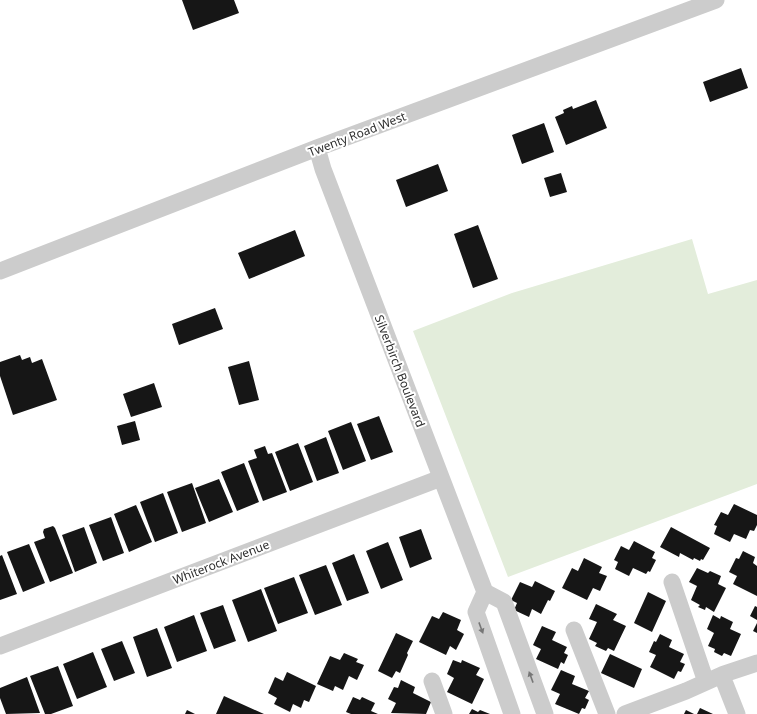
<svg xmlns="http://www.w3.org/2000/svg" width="757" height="714" font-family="'Noto Sans',sans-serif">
<rect width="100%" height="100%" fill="#fff"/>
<path fill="#e3eddb" d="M692 239 708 294 757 280V484L508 577 413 331 512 293Z"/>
<path fill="#161616" d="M182 0H234L239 13 193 30Z
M741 68 748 88 710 102 703 82Z
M596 100 607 128 566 145 555 117 564 113 563 110 572 106 573 109Z
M544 123 554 152 522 164 512 135Z
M438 164 448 191 406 207 396 180Z
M561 173 567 192 550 197 544 178Z
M478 225 498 279 473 288 454 234Z
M295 230 305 256 249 279 238 253Z
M215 308 223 329 179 345 172 324Z
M20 355 22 360 30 357 32 363 42 359 57 400 13 415 0 376V362Z
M249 361 259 400 239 405 228 367Z
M154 383 162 407 131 417 123 394Z
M379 416 393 452 371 460 357 424Z
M135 421 140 440 122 445 117 426Z
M351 422 366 461 343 470 328 431Z
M326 437 339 473 317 481 304 446Z
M298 443 313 482 290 491 275 452Z
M265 446 268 454 272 453 287 492 263 501 248 461 257 458 254 450Z
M244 463 259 502 237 511 221 472Z
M219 479 233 512 209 522 195 488Z
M192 483 206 523 182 532 167 492Z
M163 493 178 533 155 542 140 502Z
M734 504 757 515V525L754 531 750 530 746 539 734 534 730 542 714 534 717 526 714 525 721 512 728 515Z
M136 505 152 542 129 552 114 514Z
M111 517 124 553 103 561 89 525Z
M53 526 55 528 73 573 50 582 34 542 45 538 43 532 44 529Z
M84 527 97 563 75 572 62 535Z
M671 527 710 548 703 560 701 559 700 561 694 558 693 560 680 553 679 557 660 547Z
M421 529 432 559 410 568 399 537Z
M634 541 655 552 652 558 656 560 650 572 648 571 646 574 633 568 629 576 615 569 618 562 614 560 621 546 629 550Z
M388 542 403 580 381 589 366 551Z
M29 544 45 583 23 592 7 552Z
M743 551 755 557 753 563 757 566V596L733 584 737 576 729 572 736 558 739 559Z
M354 554 369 593 347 601 332 563Z
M2 555 17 594 0 600V556Z
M584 558 602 567 599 573 607 576 600 591 593 588 587 600 562 588 572 568 578 571Z
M326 565 342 605 315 615 299 575Z
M697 568 708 573 710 571 721 576 718 584 726 588 714 612 706 607 705 610 698 607 700 605 691 600 697 586 689 582Z
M294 577 308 613 278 624 264 588Z
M535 581 555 591 550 601 548 600 541 614 532 609 529 617 514 610 517 603 511 600 520 582 532 587Z
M261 589 277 631 248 642 232 600Z
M648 592 666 601 652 632 634 623Z
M596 604 617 614 613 620 626 626 614 651 608 648 606 651 595 646 597 643 589 639 597 622 589 619Z
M223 605 236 641 214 649 200 613Z
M755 606 757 607V620L750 616Z
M443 612 461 620 457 630 464 634 456 650 450 646 446 655 419 642 432 616 439 619Z
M194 615 207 651 177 662 164 627Z
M713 615 720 619 721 616 733 622 730 629 741 634 731 656 724 653 722 656 714 652 715 649 708 646 714 633 707 629Z
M757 623V633L753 631Z
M542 626 556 632 552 640 567 647 564 653 568 655 564 664 561 662 558 669 536 659 541 649 533 645Z
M157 628 172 668 147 677 133 637Z
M396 633 413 641 407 653 408 655 400 673 396 671 392 678 378 671Z
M660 634 672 640 669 647 684 654 680 662 685 664 681 672 678 671 674 679 650 667 656 655 649 652 654 641 656 642Z
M122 641 135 673 114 681 101 649Z
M93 652 107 687 77 699 63 664Z
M344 653 358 659 356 662 364 665 357 680 349 676 343 690 335 686 333 691 317 684 330 656 340 660Z
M610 654 642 669 634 688 601 673Z
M453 660 461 663 462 660 480 668 476 675 484 679 472 704 447 692 454 678 447 674Z
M58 666 73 706 51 714H45L30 676Z
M561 670 575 676 572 684 589 691 585 698 589 700 585 709 582 708 579 714 555 704 560 694 551 690Z
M287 672 316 686 309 702 304 700 301 708 293 704 290 712 274 704 277 698 268 693 275 677 283 681Z
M27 677 40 713 6 714 0 698V688Z
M401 680 415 687 413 693 431 702 426 714 391 713 396 703 388 699 394 687 398 688Z
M224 696 264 714H216Z
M353 697 360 700 362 697 375 703 371 711 378 714H351L346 712Z
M700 708 713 714H697Z
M472 709 478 712 480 710 490 714H469Z
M187 710 195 714H185Z
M686 710 694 714H684Z"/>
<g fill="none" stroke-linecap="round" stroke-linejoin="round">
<path stroke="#ccc" stroke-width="17" d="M317 148 323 169 485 592 504 602 545 714
M0 271 317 148 716 0
M672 582 706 682
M485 592 476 612 512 714
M574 630 607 714
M0 646 441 478
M722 676 737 714
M432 681 444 714
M625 714 686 691 724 674 757 663"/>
</g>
<defs><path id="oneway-solid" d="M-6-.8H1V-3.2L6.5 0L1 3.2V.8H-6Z"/></defs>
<g fill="#767676">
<use href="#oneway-solid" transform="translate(481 628) rotate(70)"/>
<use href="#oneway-solid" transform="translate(531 677) rotate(-110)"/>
</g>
<g text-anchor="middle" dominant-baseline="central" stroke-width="4" stroke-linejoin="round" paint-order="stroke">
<g font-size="12" fill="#2f2f2f" stroke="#fff">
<text transform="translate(357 134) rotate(-21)">Twenty Road West</text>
<text transform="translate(400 371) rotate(69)">Silverbirch Boulevard</text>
<text transform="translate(221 562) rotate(-21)">Whiterock Avenue</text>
</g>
</g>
</svg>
